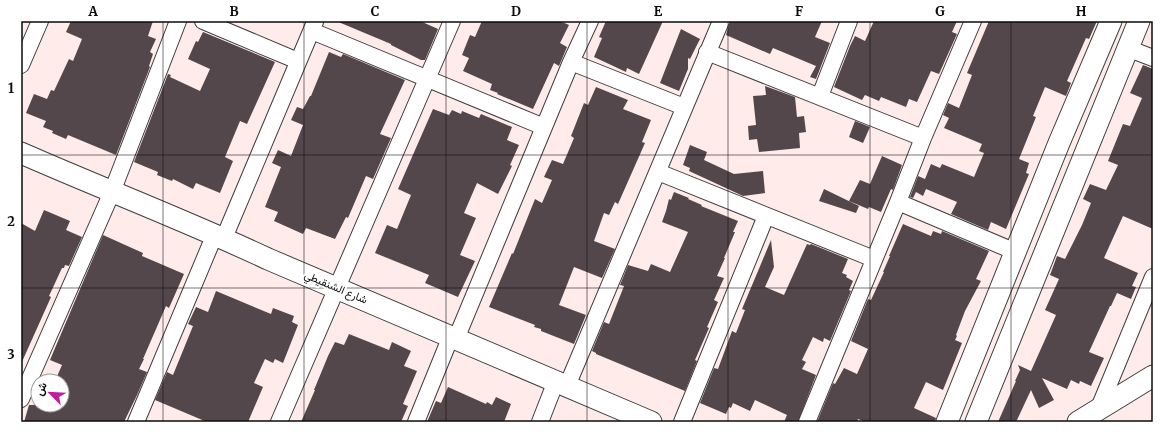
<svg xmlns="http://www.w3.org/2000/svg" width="1174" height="443" font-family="Merriweather,Vazirmatn,serif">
<rect width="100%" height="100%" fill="#ffebe9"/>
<path fill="#54474b" d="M71 21H153L148 36 156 39 150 52 153 54 149 66 150 67 116 155 68 135 66 139 52 133 53 131 43 127 46 121 26 113 34 94 47 99 51 90 54 91 69 59 73 61 82 39 66 32Z
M336 21H420L438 29 425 60H421L391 45V44Z
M482 21H560L569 25 560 43 567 47 559 66 554 63 533 109 497 94 498 93 490 90 492 84 463 71 469 58 462 55 470 35 475 37Z
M606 21H663L639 74 627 68 626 72 594 57 602 38 599 37Z
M730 21H822L815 37 830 43 816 79 810 77 816 66 773 48 770 54 726 35Z
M874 21H957L952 32 957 34 939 74 931 71 917 102 909 99 906 107 881 97 879 101 865 95 862 100 834 87 850 46 855 36 865 41Z
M989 21H1097L1089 39 1086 38 1067 81 1071 83 1066 96 1045 87 1033 116 1036 117 1019 159 1029 163 1026 173 1029 174 1006 229 991 222 988 230 951 214 957 202 926 189 923 196 916 192 913 198 910 197 918 176 925 179 931 164 940 168 942 164 974 177 984 153 979 151 982 144 944 128 949 118 943 115 948 103 959 108 972 75 967 73Z
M681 29 700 39 690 59 688 58V69L679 91 660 83Z
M203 32 275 62 247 124 240 121 225 157 233 161 220 193 196 183 193 189 173 179 172 181 157 175 158 172 134 162 168 74 171 75 170 77 200 91 210 69 188 59 196 41 198 42Z
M329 52 341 57 343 54 405 80 380 134 391 138 373 179 366 176 348 218 346 217 335 239 306 228 303 234 274 221 278 212 265 207 281 167 272 163 278 150 291 156 303 125 291 120 297 107 303 109 310 96H311Z
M1143 65 1153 69V229L1123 216 1104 258 1138 273 1132 286 1136 287 1131 299 1117 293 1111 306H1110L1089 352 1104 358 1091 386 1080 381 1079 384 1071 380 1067 389 1042 378 1054 400 1039 408 1031 390 1017 420 1014 422H998L1016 381H1015L1020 370 1018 365 1031 371 1056 315 1045 310 1059 279 1050 275 1057 256 1065 259 1082 225 1091 203 1083 199 1090 184 1106 190 1118 165 1108 161 1123 124 1130 126 1142 98 1130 93Z
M765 86 795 97 797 117 804 116 806 132 799 133 800 148 759 152 757 139 749 140 748 126 756 125 753 96 766 95Z
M596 87 628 100 623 109 651 120 642 142 645 143 618 204 615 202 609 215 604 213 594 241 615 249 602 278 574 267 559 305 586 315 574 344 541 331V329L534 327 535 325 489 307 512 253 513 254 535 199 542 203 552 180 544 177 552 160 563 164 574 138 571 136 584 103 588 105Z
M433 109 449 115 452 110 461 114 462 111 479 118 481 114 512 127 507 140 519 145 510 165 512 166 498 194 477 183 464 213 476 218 460 255 475 261 458 297 425 283 429 275 375 253 387 225 397 229 411 195 398 189Z
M855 121 870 127 863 143 849 137Z
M690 145 707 152 704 160 734 174 763 171 765 193 743 196 689 171 690 168 683 165Z
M882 156 902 165 893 190 891 189 881 212 869 207 868 209 849 201 860 180 870 184Z
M824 189 859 206 856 213 819 201Z
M674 192 689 198 688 199 702 205 701 206 738 221 733 232H735L724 258H725L717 276 724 278 714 300 718 302 707 327 709 328 695 360 697 361 685 391 596 354V353L592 351 604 322 609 324 624 286 620 285 628 265 648 271 651 264 670 272 688 232 662 222 666 211 669 199 671 200Z
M44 210 70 221 66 230 82 237 69 266 65 265 64 268H62L49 296 51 297 21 364V223L35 231Z
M903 224 931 236 933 231 941 234 942 231 989 251 976 279 981 281 965 311 956 335 957 336 955 340 962 343 943 390 926 382 914 408 936 418 935 422H865L858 419 857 422H817L833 383 835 384 844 368 857 374 868 349 851 341 868 299 871 300 884 272H883L890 256H889Z
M103 235 143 253 142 256 184 274 169 308 166 306 143 359H144L139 369 147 372 138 393 124 422H24L29 405H62V381H55L62 365 50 360Z
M771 240 774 267 765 287 784 295 807 244 810 245 811 244 848 259 842 273 847 275 846 277 853 281 849 290 851 291 830 341 824 338 823 342 813 337 802 360 806 362 802 369 816 375 798 422H784L787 415 755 400 750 411 733 403 731 408 729 407 726 414 700 403 714 368 718 369 732 331 736 333 745 310 742 309Z
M216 291 271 314 273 308 294 316 292 322 298 325 283 363 275 359 273 363 265 359 254 383 263 387 248 422H207L155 400 167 372 173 375 193 326 188 324 196 307 208 312Z
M349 334 389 350 392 342 411 351 404 366 417 371 403 404 408 406 401 422H301L315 390H314L328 356 335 342 344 345Z
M448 387 486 404 487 402 492 405 496 397 511 404 504 422H427L436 401 441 403Z"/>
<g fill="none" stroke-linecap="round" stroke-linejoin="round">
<defs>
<path id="minor" d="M203 21 298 61
M312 31 544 127
M1127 48 1153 58
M707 52 923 138
M571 62 684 107
M21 65 40 21
M820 96 849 21
M658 172 874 259
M898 202 1016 252
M224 238 315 22
M456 339 571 62 590 21
M567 386 721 21
M21 399 112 192 178 21
M1099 408 1153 277
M136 422 215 234
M279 422 452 21
M416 422 451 336
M540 422 556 381
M682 422 766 216
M807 422 898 202 923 138 973 21"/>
<path id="tertiary" d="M21 153C103 189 187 221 268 259L651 422
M947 422 1059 143 1111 21
M976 422 1139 21
M1078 422 1153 376"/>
</defs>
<use href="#minor" stroke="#3e3e3e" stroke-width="18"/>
<use href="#tertiary" stroke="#3e3e3e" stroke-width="23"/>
<use href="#minor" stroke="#fff" stroke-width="16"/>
<use href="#tertiary" stroke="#fff" stroke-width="21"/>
</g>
<path fill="none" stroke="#0b0b0b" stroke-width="1" stroke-opacity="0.55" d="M163 21V422M304 21V422M446 21V422M587 21V422M728 21V422M870 21V422M1011 21V422M21 155H1153M21 288H1153"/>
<g text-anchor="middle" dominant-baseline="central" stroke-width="4" stroke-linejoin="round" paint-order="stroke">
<g font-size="11" fill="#0b0b0b" stroke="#fff">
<text transform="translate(336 287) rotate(23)">شارع الشنقيطي</text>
</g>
</g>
<rect width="1174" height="443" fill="none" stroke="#ffffff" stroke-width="44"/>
<g transform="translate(50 393) rotate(294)"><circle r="19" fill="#ffffff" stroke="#9d9d9d"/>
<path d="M0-3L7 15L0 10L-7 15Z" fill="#c11c9a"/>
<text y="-6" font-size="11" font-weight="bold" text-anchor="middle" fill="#0b0b0b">ش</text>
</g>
<rect x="22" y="22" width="1130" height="399" fill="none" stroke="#0b0b0b" stroke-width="1.5"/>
<g font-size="13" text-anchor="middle" font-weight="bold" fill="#0b0b0b">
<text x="93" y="16">A</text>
<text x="234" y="16">B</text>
<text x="375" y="16">C</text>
<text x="516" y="16">D</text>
<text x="658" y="16">E</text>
<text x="799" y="16">F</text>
<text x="940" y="16">G</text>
<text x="1081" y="16">H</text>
<text x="11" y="93">1</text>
<text x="11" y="226">2</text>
<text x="11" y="359">3</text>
</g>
</svg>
